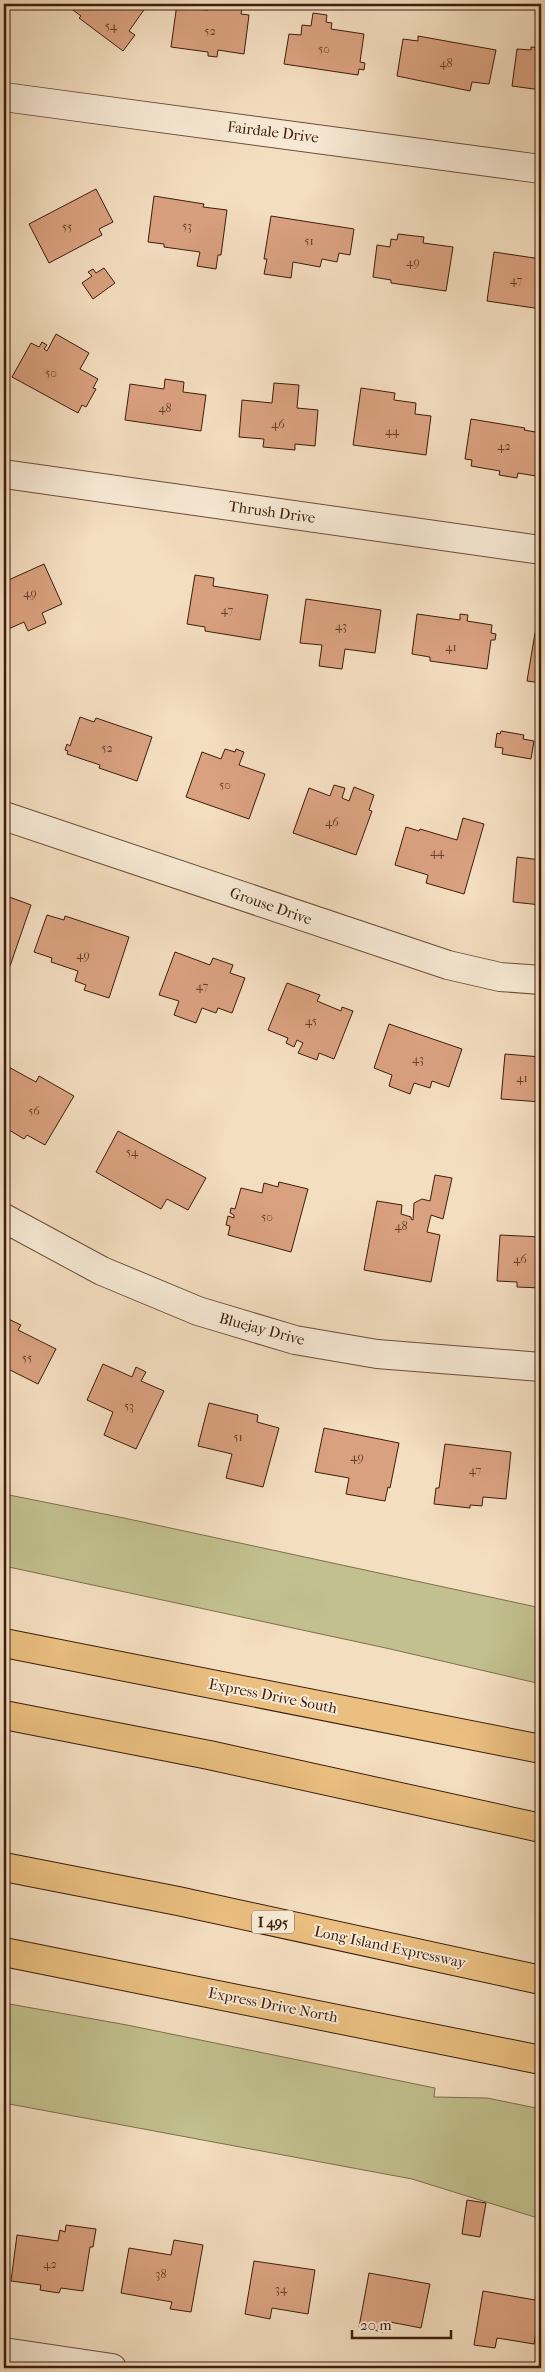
<svg xmlns="http://www.w3.org/2000/svg" width="545" height="2372" font-family="'IM FELL French Canon',serif">
<rect width="100%" height="100%" fill="#f4dec0"/>
<filter id="stains"><feTurbulence type="fractalNoise" baseFrequency=".004" numOctaves="4"/><feColorMatrix values="0 0 0 0 .2 0 0 0 0 .09 0 0 0 0 .02 0 0 0 .5 -.17"/></filter>
<radialGradient id="worn" r=".72"><stop offset=".6" stop-color="#630" stop-opacity="0"/><stop offset="1" stop-color="#630" stop-opacity=".3"/></radialGradient>
<path fill="#c1c08e" stroke="#7f6e4c" d="M4 1494 124 1518 541 1608V1684L386 1648 4 1566Z
M4 2003 127 2025 435 2088 434 2097 487 2098 541 2109V2219L412 2179 4 2103Z"/>
<path fill="#daa180" stroke="#3d1d0a" d="M65 4H142L146 7 129 31 135 35 123 51 79 18 81 16Z
M177 4 193 5V9L208 10 209 4H243L241 14 249 15 244 54 218 50 217 57 208 56V52L171 47Z
M313 13 327 15 326 22 332 23 331 29 364 34 360 62 365 63 364 70 359 69 358 75 284 64 289 34 301 35 302 25 311 26Z
M418 36 496 50 489 84 472 82 470 91 397 76 403 39 418 41Z
M531 47 541 48V90L512 86 517 49 531 50Z
M96 189 113 222 99 229 102 235 49 263 29 224Z
M154 196 204 204 203 207 227 210 221 255H218L216 269 197 266 200 252 164 247V244L148 242Z
M271 216 354 229 350 255 339 253 337 262 322 259 320 267 293 262 291 278 264 274 267 259H264Z
M398 234 424 237 423 243 453 247 446 291 391 283V280L373 277 377 245 390 247 391 239 397 240Z
M494 252 541 259V309L487 301Z
M104 268 115 283 93 299 82 283 92 276 88 272 93 269 96 273Z
M56 334 89 353 80 369 98 379 93 388 96 389 86 407 82 405 78 413 12 377 31 343 39 347 42 342 47 345 44 349 47 351Z
M165 379 184 382 183 392 206 395 201 431 125 420 130 384 164 389Z
M274 383 299 385 297 408 318 410 315 446 295 444V450L263 447 264 439 239 437 242 400 272 403Z
M361 388 395 393 394 400 416 403 415 414 431 416 426 455 353 445Z
M471 419 525 428 524 430 541 433V471L537 470 536 476 518 473 517 478 499 475 500 471 471 466 472 460 465 459Z
M44 564 62 604 42 613 46 623 28 631 24 622 4 631V582Z
M195 575 214 578 213 586 268 595 260 640 205 631V627L187 624Z
M306 599 381 610 375 653 345 649 342 669 319 666 322 645 300 643Z
M417 614 460 620V614L468 615 467 621 492 625 491 633 496 634 495 640H491L487 669 430 661V657L412 654Z
M535 633 541 634V683L527 681Z
M80 717 94 722 96 718 152 737 137 781 99 768 100 765 67 754 68 751 65 750 67 744 70 746Z
M501 731 524 735 523 739 534 741 531 759 502 754 503 748 495 747 497 733 500 734Z
M225 749 235 752 236 749 244 752 239 765 265 774 249 819 186 797 202 752 221 759Z
M334 785 345 788 342 798 349 801 354 787 374 795 369 810 372 811 356 855 293 833 309 788 330 796Z
M463 818 484 824 464 894 426 883 428 875 395 865 406 827 419 831 420 829 457 840Z
M517 857 541 860V905L513 902Z
M4 895 31 905 10 966 4 964Z
M47 915 64 920 65 916 129 937 109 998 84 990 86 985 75 981 78 971 51 962 52 958 34 952Z
M175 952 210 965 213 958 233 965 230 973 245 978 232 1013 218 1008 216 1013 202 1008 196 1023 174 1015 179 1001 159 995Z
M287 983 320 995 317 1001 341 1011 342 1007 353 1011 334 1059 319 1053 317 1060 298 1053 303 1043 297 1040 294 1047 286 1043 288 1038 268 1030Z
M389 1024 462 1049 449 1087 432 1081 430 1088 414 1083 410 1094 389 1086 392 1075 374 1068Z
M505 1054 541 1057V1102L501 1099Z
M5 1065 36 1082 39 1076 74 1096 45 1145 27 1135 24 1139 4 1127Z
M118 1131 206 1178 188 1210 167 1199 161 1209 96 1172Z
M435 1175 452 1178 443 1219 431 1215 427 1232 440 1235 431 1282 364 1270 377 1201 402 1205 401 1214 411 1217V1219L413 1220 414 1203 422 1199 430 1201Z
M279 1182 308 1189 291 1252 228 1235 230 1226 226 1225 228 1216 234 1218V1215L230 1213 231 1208 235 1209 241 1188 262 1193 264 1183 278 1187Z
M500 1235 541 1237V1288L517 1287V1282L497 1281Z
M4 1317 21 1325 18 1330 56 1349 38 1384 4 1367Z
M103 1364 132 1377 136 1367 146 1372 141 1381 164 1391 136 1449 104 1435 113 1412 87 1400Z
M209 1403 258 1415 257 1422 279 1428 263 1487 226 1478 232 1454 198 1446Z
M324 1428 399 1443 390 1488 388 1487 385 1501 346 1494 349 1478 315 1472Z
M445 1444 511 1452 506 1499 483 1497 482 1506 470 1505V1508L434 1504 436 1488H439Z
M467 2200 486 2203 480 2237 462 2234Z
M66 2225 96 2229 93 2247H90L83 2291 61 2288 59 2293 40 2290 41 2285 11 2281 17 2235 58 2241 60 2230 65 2232Z
M174 2240 203 2245 191 2312 170 2309 172 2302 121 2293 129 2248 171 2255Z
M254 2261 315 2270 308 2314 272 2308 270 2319 245 2314Z
M369 2273 430 2284 421 2328 385 2321 383 2332 359 2327Z
M483 2291 541 2301 534 2344 497 2338 495 2348 474 2345Z"/>
<g fill="none" stroke-linecap="round" stroke-linejoin="round">
<defs>
<path id="street" d="M4 97 541 169
M4 474 541 550
M4 816 448 965 500 977 541 980
M4 1218 102 1271 198 1311 295 1340 377 1354 541 1367
M4 2352 112 2368"/>
<path id="highway" d="M4 1643 541 1749
M4 1715 209 1755 541 1828
M4 1867 178 1901 541 1980
M4 1952 541 2060"/>
</defs>
<use href="#street" stroke="#6b4d38" stroke-width="30"/>
<use href="#highway" stroke="#3d1d0a" stroke-width="30"/>
<use href="#street" stroke="#f8ead6" stroke-width="28"/>
<use href="#highway" stroke="#eabf80" stroke-width="28"/>
</g>
<g text-anchor="middle" dominant-baseline="central" stroke-width="4" stroke-linejoin="round" paint-order="stroke">
<g font-size="12" fill="#643e28">
<text x="111" y="26">54</text>
<text x="210" y="31">52</text>
<text x="324" y="49">50</text>
<text x="446" y="63">48</text>
<text x="187" y="226">53</text>
<text x="67" y="227">55</text>
<text x="309" y="241">51</text>
<text x="413" y="262">49</text>
<text x="516" y="280">47</text>
<text x="51" y="373">50</text>
<text x="165" y="408">48</text>
<text x="278" y="424">46</text>
<text x="392" y="431">44</text>
<text x="504" y="446">42</text>
<text x="30" y="593">49</text>
<text x="227" y="610">47</text>
<text x="341" y="626">43</text>
<text x="451" y="647">41</text>
<text x="107" y="748">52</text>
<text x="225" y="785">50</text>
<text x="332" y="822">46</text>
<text x="437" y="852">44</text>
<text x="83" y="955">49</text>
<text x="202" y="986">47</text>
<text x="311" y="1021">45</text>
<text x="418" y="1059">43</text>
<text x="522" y="1078">41</text>
<text x="34" y="1111">56</text>
<text x="132" y="1152">54</text>
<text x="267" y="1217">50</text>
<text x="401" y="1226">48</text>
<text x="520" y="1259">46</text>
<text x="27" y="1358">55</text>
<text x="129" y="1406">53</text>
<text x="238" y="1437">51</text>
<text x="357" y="1457">49</text>
<text x="475" y="1470">47</text>
<text x="50" y="2264">42</text>
<text x="161" y="2274">38</text>
<text x="281" y="2289">34</text>
</g>
<rect fill="#f8ead6" stroke="#755a47" stroke-width="1" x="252" y="1910.5" width="42" height="23" rx="4"/>
<g font-size="14" font-weight="bold" fill="#3d1d0a">
<text x="273" y="1922">I 495</text>
</g>
<g font-size="15" fill="#3d1d0a" stroke="#f8ead6">
<text transform="translate(273 132) rotate(7)">Fairdale Drive</text>
<text transform="translate(272 512) rotate(8)">Thrush Drive</text>
<text transform="translate(271 906) rotate(19)">Grouse Drive</text>
<text transform="translate(262 1329) rotate(15)">Bluejay Drive</text>
<text transform="translate(273 1696) rotate(11)">Express Drive South</text>
<text transform="translate(390 1947) rotate(12)">Long Island Expressway</text>
<text transform="translate(273 2005) rotate(11)">Express Drive North</text>
</g>
</g>
<rect width="545" height="2372" fill="none" stroke="#f4dec0" stroke-width="20"/>
<rect x="5" y="5" width="535" height="2362" fill="none" stroke="#3d1d0a" stroke-width="2.5"/>
<rect x="10" y="10" width="525" height="2352" fill="none" stroke="#3d1d0a"/>
<path d="M352 2330v8h99v-8" fill="none" stroke="#3d1d0a" stroke-width="2.5"/>
<text x="360" y="2330" font-size="15" fill="#3d1d0a" stroke="#f8ead6" stroke-width="4" paint-order="stroke">20 m</text>
<rect width="100%" height="100%" filter="url(#stains)"/>
<rect width="100%" height="100%" fill="url(#worn)"/>
</svg>
